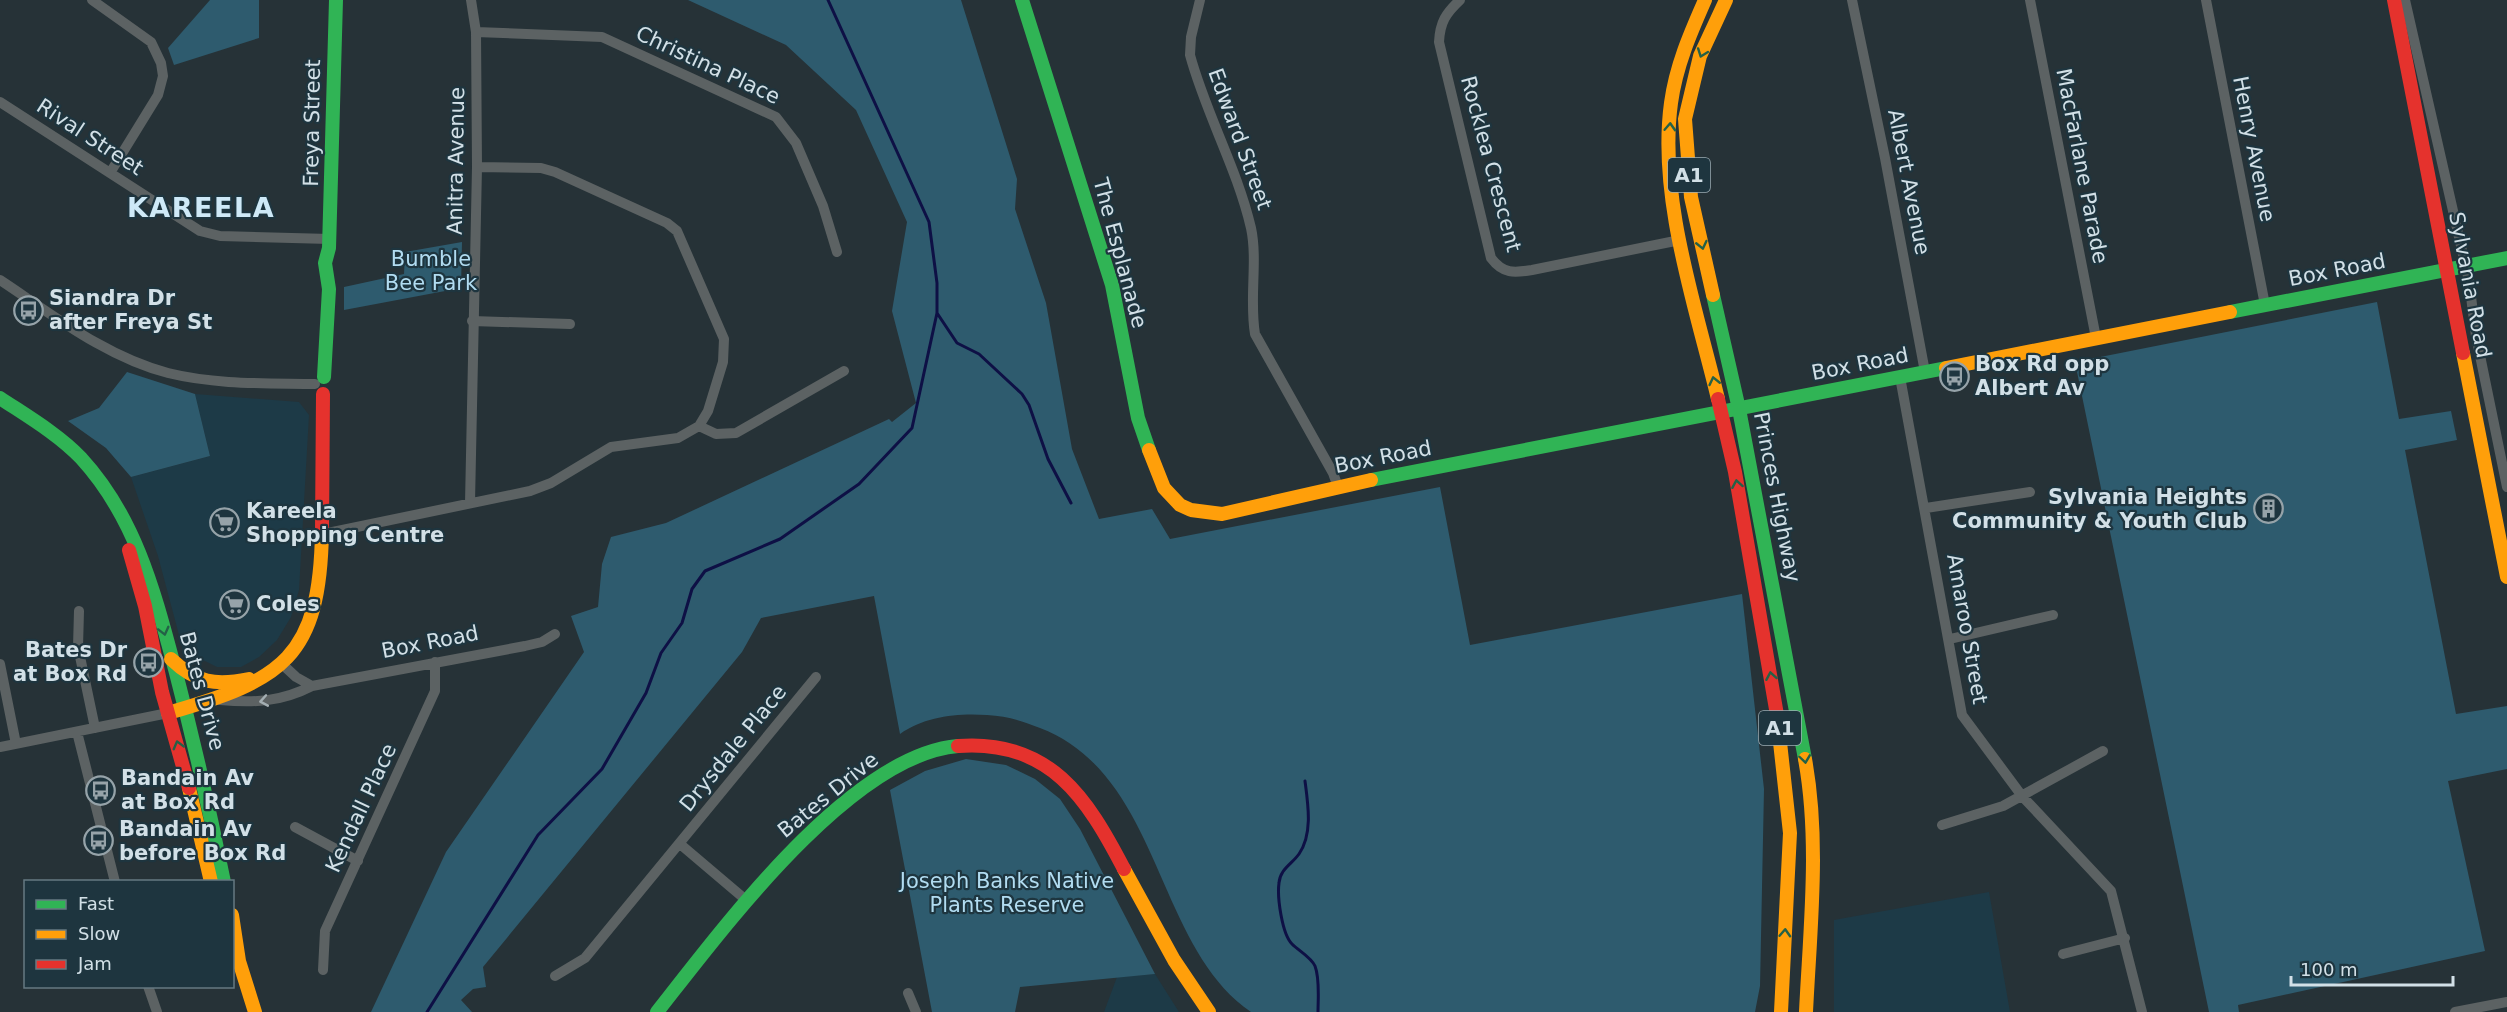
<svg xmlns="http://www.w3.org/2000/svg" width="2507" height="1012" font-family="'DejaVu Sans',sans-serif">
<rect width="100%" height="100%" fill="#263237"/>
<path fill="#1d3a47" d="M195 394 299 402 309 415 299 590 291 617 277 640 259 657 241 667H217L183 650 158 556 131 477 210 456Z
M1989 892 2010 1012H1834V920Z
M1155 974 1179 1012H1104L1117 977Z"/>
<path fill="#2e5b6e" d="M210 0H259V38L174 65 168 48Z
M688 0H961L1017 179 1015 209 1046 303 1072 449 1099 519 1152 509 1170 539 1440 487 1470 645 1742 594 1764 789 1760 986 1755 1012H1251C1154 945 1162 775 1040 728 1022 721 1007 716 987 715 958 713 925 716 900 734L874 596 761 618 742 652 483 967 486 987 473 989 461 1000 472 1012H371L446 852 584 652 571 616 598 607 602 564 611 537 666 523 889 419 892 422 916 403 892 311 907 222 856 110 786 45Z
M462 242 461 288 344 310V287L404 274 405 252Z
M2377 302 2399 419 2451 411 2457 440 2405 450 2456 714 2507 706V769L2448 781 2485 951 2238 1005 2239 1012H2209L2075 362Z
M127 372 195 394 210 456 131 477 106 448 68 421 99 408Z
M966 759 1006 765 1035 779 1060 799 1080 829 1155 974 1020 987 1015 1012H932L890 790 925 771Z"/>
<g fill="none" stroke-linecap="round" stroke-linejoin="round">
<path stroke="#0e1045" stroke-width="3" d="M937 313 957 343 979 354 1022 394 1029 405 1048 459 1071 503
M1305 781C1308 804 1313 834 1299 854 1292 864 1280 869 1279 883 1277 897 1282 934 1292 944 1299 951 1311 957 1315 966 1320 979 1318 998 1318 1012
M427 1012 538 835 602 769 646 693 661 653 682 623 692 589 705 571 780 539 859 484 912 428 937 313V283L929 222 828 0"/>
<path stroke="#5c6263" stroke-width="10" d="M92 0 151 42 161 63 163 76 158 95 110 173
M1200 0 1191 37 1190 55C1206 114 1237 168 1251 228 1258 261 1249 299 1255 334L1333 473 1338 487
M1460 0C1446 13 1440 22 1439 42L1491 258C1503 274 1514 273 1532 270L1680 240
M1852 0 1885 158 1925 372
M2030 0 2096 338
M2206 0 2265 305
M2405 0 2469 281 2476 336 2507 487
M476 32 602 37 776 117 796 143 823 206 837 252
M0 102 200 231 220 236 330 239
M0 280C53 315 106 357 168 373 217 385 266 383 315 384
M472 321 570 324
M1900 377 1962 715 2022 796 2111 891 2142 1012
M699 426 716 434 736 433 844 371
M470 503 477 167 476 32 471 0
M1926 508 2030 492
M323 534 530 491 551 483 611 447 678 438 699 426 708 411 723 362 724 339 677 231 667 223 555 172 541 168 477 167
M79 611 78 647 95 728
M1950 639 2053 615
M0 664 16 744
M282 664 296 677 312 686
M220 700C254 703 281 702 312 686L525 646 542 642 555 634
M77 732 115 882
M0 747 168 713
M1942 825 2003 806 2103 751
M295 827 358 861
M680 844 746 900
M2063 954 2125 938
M323 970 325 931 435 691V662
M555 976 585 958 816 677
M148 986 157 1012
M908 993 916 1012
M2455 1012 2507 1002"/>
<path stroke="#30b455" stroke-width="14" d="M1022 0 1112 285 1138 418 1149 450
M1713 295 1739 409 1805 759
M2230 312 2507 258
M324 377 329 289 325 263 329 248 336 0
M0 398C27 416 58 434 81 458 137 519 155 595 176 673 194 742 210 812 224 882
M1371 480 1946 368
M657 1012C721 931 850 755 958 746"/>
<path stroke="#ff9f0a" stroke-width="14" d="M1705 0C1690 34 1676 66 1671 103 1658 198 1696 307 1718 399
M1713 295 1691 197 1685 119 1700 56 1726 0
M2463 353 2507 577
M1946 368 2230 312
M1149 450 1164 488 1180 505 1191 510 1222 514 1371 480
M171 659C196 683 216 686 249 679
M168 713C283 680 320 658 322 531
M1777 715 1790 833 1781 1012
M1805 759C1820 841 1810 929 1806 1012
M189 788 211 882
M1124 869 1174 960 1209 1012
M232 915 239 961 255 1012"/>
<path stroke="#e5322d" stroke-width="14" d="M2394 0 2463 353
M1718 399 1735 472 1777 715
M322 531 323 394
M129 550 145 606 162 692 189 788
M958 746C1050 739 1087 798 1124 869"/>
</g>
<defs><path id="oneway-chevron" d="M-2-3.5L2.5 0L-2 3.5" fill="none" stroke-width="1.6" stroke-linecap="round" stroke-linejoin="round" transform="scale(1.5)"/></defs>
<g stroke="#246147">
<use href="#oneway-chevron" transform="translate(1702 53) rotate(110)"/>
<use href="#oneway-chevron" transform="translate(1670 127) rotate(-87)"/>
<use href="#oneway-chevron" transform="translate(1702 245) rotate(77)"/>
<use href="#oneway-chevron" transform="translate(1714 381) rotate(-103)"/>
<use href="#oneway-chevron" transform="translate(1737 484) rotate(-100)"/>
<use href="#oneway-chevron" transform="translate(164 631) rotate(76)"/>
<use href="#oneway-chevron" transform="translate(1771 676) rotate(-100)"/>
<use href="#oneway-chevron" transform="translate(178 745) rotate(-105)"/>
<use href="#oneway-chevron" transform="translate(1805 759) rotate(82)"/>
<use href="#oneway-chevron" transform="translate(1785 933) rotate(-87)"/>
</g>
<use stroke="#a3aeb2" href="#oneway-chevron" transform="translate(264 701) rotate(170)"/>
<defs>
<symbol id="bus-ring" viewBox="-11 -11 22 22"><circle r="9.5" fill="#1e353f" stroke="#96a3a9" stroke-width="1.5"/><path d="M-5-6H5V4H4V6H2V4H-2V6H-4V4H-5ZM-3.5-4V0h7V-4ZM-3.5 1.2v1.5H-2V1.2ZM2 1.2v1.5H3.5V1.2Z" fill="#96a3a9"/></symbol>
<symbol id="building-ring" viewBox="-11 -11 22 22"><circle r="9.5" fill="#1e353f" stroke="#96a3a9" stroke-width="1.5"/><path d="M-4-6H4V6H1V3H-1V6H-4ZM-2.5-4.3h1.7v1.8h-1.7ZM.8-4.3h1.7v1.8H.8ZM-2.5-1h1.7V.8h-1.7ZM.8-1h1.7V.8H.8Z" fill="#96a3a9"/></symbol>
<symbol id="supermarket-ring" viewBox="-11 -11 22 22"><circle r="9.5" fill="#1e353f" stroke="#96a3a9" stroke-width="1.5"/><path d="M-6-5.5h2.5l.6 2H6L4.5 2H-2.5L-4.4-4H-6ZM-1.5 3.2a1.3 1.3 0 1 0 .1 0ZM3 3.2a1.3 1.3 0 1 0 .1 0Z" fill="#96a3a9"/></symbol>
</defs>
<g fill-rule="evenodd">
<use href="#bus-ring" x="12" y="294" width="33" height="33"/>
<use href="#bus-ring" x="1938" y="360" width="33" height="33"/>
<use href="#building-ring" x="2252" y="492" width="33" height="33"/>
<use href="#supermarket-ring" x="208" y="506" width="33" height="33"/>
<use href="#supermarket-ring" x="218" y="588" width="33" height="33"/>
<use href="#bus-ring" x="132" y="646" width="33" height="33"/>
<use href="#bus-ring" x="84" y="774" width="33" height="33"/>
<use href="#bus-ring" x="82" y="824" width="33" height="33"/>
</g>
<g text-anchor="middle" dominant-baseline="central" stroke-width="4.5" stroke-linejoin="round" paint-order="stroke">
<g fill="#1e353f" stroke="#9cadb5" stroke-width="1.5">
<rect x="1668" y="158" width="42" height="34" rx="4.5"/>
<rect x="1759" y="711" width="42" height="34" rx="4.5"/>
</g>
<g font-size="20" font-weight="bold" fill="#d2e0e7">
<text x="1689" y="175">A1</text>
<text x="1780" y="728">A1</text>
</g>
<g font-size="21" fill="#d2e0e7" stroke="#1e353f">
<text transform="translate(708 65) rotate(25)">Christina Place</text>
<text transform="translate(312 123) rotate(-89)">Freya Street</text>
<text transform="translate(90 137) rotate(33)">Rival Street</text>
<text transform="translate(1240 139) rotate(70)">Edward Street</text>
<text transform="translate(2254 149) rotate(79)">Henry Avenue</text>
<text transform="translate(456 161) rotate(-89)">Anitra Avenue</text>
<text transform="translate(1491 164) rotate(75)">Rocklea Crescent</text>
<text transform="translate(2082 166) rotate(79)">MacFarlane Parade</text>
<text transform="translate(1909 182) rotate(79)">Albert Avenue</text>
<text transform="translate(1120 253) rotate(75)">The Esplanade</text>
<text transform="translate(2337 270) rotate(-11)">Box Road</text>
<text transform="translate(2470 285) rotate(79)">Sylvania Road</text>
<text transform="translate(1860 364) rotate(-11)">Box Road</text>
<text transform="translate(1383 457) rotate(-11)">Box Road</text>
<text transform="translate(1777 497) rotate(79)">Princes Highway</text>
<text transform="translate(1967 629) rotate(80)">Amaroo Street</text>
<text transform="translate(430 642) rotate(-11)">Box Road</text>
<text transform="translate(202 691) rotate(75)">Bates Drive</text>
<text transform="translate(733 748) rotate(-51)">Drysdale Place</text>
<text transform="translate(828 795) rotate(-39)">Bates Drive</text>
<text transform="translate(361 808) rotate(-65)">Kendall Place</text>
</g>
<g font-size="21" fill="#b1dcf1" stroke="#1e353f">
<text x="431" y="259">Bumble<tspan x="431" dy="24">Bee Park</tspan></text>
<text x="1007" y="881">Joseph Banks Native<tspan x="1007" dy="24">Plants Reserve</tspan></text>
</g>
<g font-size="21" font-weight="bold" fill="#d2e0e7" stroke="#1e353f" text-anchor="start">
<text x="49" y="298">Siandra Dr<tspan x="49" dy="24">after Freya St</tspan></text>
<text x="1975" y="364">Box Rd opp<tspan x="1975" dy="24">Albert Av</tspan></text>
<text x="2247" y="497" text-anchor="end">Sylvania Heights<tspan x="2247" dy="24">Community &amp; Youth Club</tspan></text>
<text x="246" y="511">Kareela<tspan x="246" dy="24">Shopping Centre</tspan></text>
<text x="256" y="604">Coles</text>
<text x="127" y="650" text-anchor="end">Bates Dr<tspan x="127" dy="24">at Box Rd</tspan></text>
<text x="121" y="778">Bandain Av<tspan x="121" dy="24">at Box Rd</tspan></text>
<text x="119" y="829">Bandain Av<tspan x="119" dy="24">before Box Rd</tspan></text>
</g>
<g font-size="27" font-weight="bold" letter-spacing="1.5" fill="#cee9f7" stroke="#1e353f">
<text x="201" y="207">KAREELA</text>
</g>
</g>
<rect x="24" y="880" width="210" height="108" fill="#1e353f" stroke="#667982" stroke-width="1.5"/>
<rect x="36" y="900" width="30" height="9" fill="#30b455" stroke="#667982" stroke-width="1.5"/>
<text x="78" y="910" font-size="18" fill="#d2e0e7">Fast</text>
<rect x="36" y="930" width="30" height="9" fill="#ff9f0a" stroke="#667982" stroke-width="1.5"/>
<text x="78" y="940" font-size="18" fill="#d2e0e7">Slow</text>
<rect x="36" y="960" width="30" height="9" fill="#e5322d" stroke="#667982" stroke-width="1.5"/>
<text x="78" y="970" font-size="18" fill="#d2e0e7">Jam</text>
<path d="M2291 976v9h162v-9" fill="none" stroke="#d2e0e7" stroke-width="3"/>
<text x="2300" y="976" font-size="18" fill="#d2e0e7" stroke="#1e353f" stroke-width="4.5" paint-order="stroke">100 m</text>
</svg>
